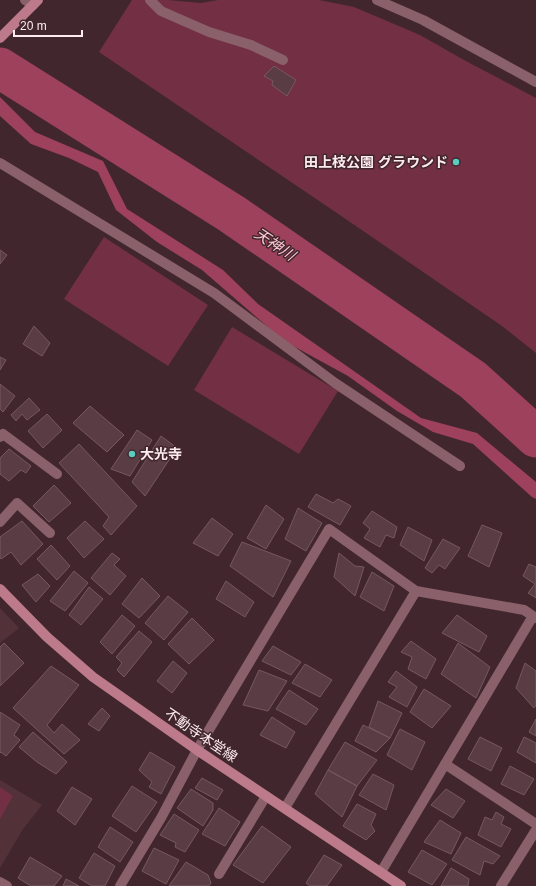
<svg xmlns="http://www.w3.org/2000/svg" width="536" height="886" font-family="Arial,'Noto Sans JP',sans-serif">
<rect width="100%" height="100%" fill="#41272d"/>
<path fill="#523139" d="M0 608 19 628 0 643Z
M0 780 42 805 23 829 0 868Z"/>
<path fill="#732f43" d="M132 0H168L201 3 218 0H319L354 7 420 35 464 60 536 98V353L502 326 331 209 99 52Z
M104 237 208 305 168 366 64 299Z
M232 327 338 391 299 454 194 390Z
M0 787 13 796 0 819Z"/>
<path fill="#9d415d" d="M0 97 35 132 103 161 127 209 223 270 258 304 421 418 477 433 536 482V499L532 497 473 444 433 432 397 411 348 376 284 341 202 270 157 242 116 210 98 172 69 158 31 144 0 116Z"/>
<g fill="none" stroke-linecap="round" stroke-linejoin="round">
<path stroke="#9d415d" stroke-width="41" d="M0 68 232 214 473 380 536 437"/>
</g>
<path fill="#5a3d44" stroke="#76585f" d="M274 66 296 80 287 96 272 85 273 81 264 76Z
M0 250 7 255 0 264Z
M34 326 50 343 42 356 23 344Z
M0 357 6 360 0 370Z
M0 384 15 396 3 412 0 409Z
M29 398 40 410 27 420 22 414 16 421 11 415Z
M90 406 124 435 107 452 73 423Z
M47 414 62 430 43 448 28 431Z
M137 430 152 440 130 476 111 469Z
M161 436 177 448 145 496 132 482Z
M79 444 137 506 111 535 103 526 109 517 59 463Z
M9 449 31 466 26 473 21 470 9 481 0 474V458Z
M54 485 71 503 49 522 33 506Z
M316 494 333 503 338 499 351 506 340 525 308 507Z
M266 505 284 519 266 549 247 538Z
M298 508 322 523 306 551 285 539Z
M372 511 397 527 394 538 386 535 380 547 364 538 370 529 363 523Z
M212 518 233 534 218 556 193 543Z
M22 521 43 544 21 565 11 552 1 559 0 557V537Z
M85 521 104 539 84 558 67 538Z
M482 525 502 533 489 567 468 556Z
M408 527 432 540 424 561 400 545Z
M443 539 460 548 445 569 439 565 432 573 425 568Z
M242 542 291 561 273 597 230 566Z
M51 545 70 566 57 580 37 559Z
M112 553 120 559 114 565 126 576 110 595 91 578Z
M339 553 355 566 364 567 355 596 334 577Z
M529 564 536 567V598L528 593 535 584 523 576Z
M74 571 88 583 65 611 50 601Z
M372 572 394 586 384 611 360 597Z
M38 574 50 586 36 602 22 585Z
M142 578 160 596 139 618 122 604Z
M226 581 254 602 245 617 216 599Z
M89 587 103 599 81 625 69 615Z
M168 596 188 612 164 640 145 623Z
M122 615 135 626 112 654 100 642Z
M457 615 487 636 479 652 442 633Z
M192 618 214 640 189 664 168 644Z
M139 631 152 642 124 677 117 670 122 663 116 657Z
M411 641 436 659 426 679 408 669 412 657 401 652Z
M4 643 24 663 0 686V647Z
M458 643 490 667 476 698 441 674Z
M273 646 301 662 291 675 262 661Z
M173 661 187 673 172 693 157 681Z
M525 663 536 671V705L534 708 516 688Z
M305 664 332 680 320 697 292 683Z
M51 666 79 685 47 725 54 733 62 724 80 740 64 754 13 708Z
M259 670 287 681 268 711 243 705Z
M396 671 417 687 407 707 389 697 397 687 388 682Z
M424 689 451 706 432 728 410 712Z
M289 690 318 709 306 725 276 709Z
M378 701 402 713 390 738 369 727Z
M102 708 110 716 99 731 88 724Z
M0 712 20 725 14 735 20 740 6 756 1 752 0 753Z
M272 717 295 732 286 748 260 735Z
M536 719V736L529 732Z
M363 725 390 738 376 752 355 741Z
M400 729 425 742 412 770 387 755Z
M33 732 67 762 56 774 37 762 19 747Z
M480 737 502 748 491 771 468 759Z
M524 737 536 743V763L517 752Z
M345 742 377 760 357 786 328 770Z
M150 752 175 767 161 794 149 787 152 782 139 770Z
M510 766 534 779 524 795 501 784Z
M328 770 357 786 342 817 315 794Z
M373 774 394 785 386 810 359 795Z
M202 778 223 790 217 800 195 788Z
M132 786 157 802 136 832 112 816Z
M72 787 92 799 75 825 57 811Z
M191 789 213 803V810L203 826 177 808Z
M446 789 465 801 453 818 431 805Z
M357 804 376 814 371 825 375 831 366 840 343 826Z
M219 808 240 822 225 846 202 834Z
M496 812 504 817 501 824 511 829 501 847 478 835 485 817 492 820Z
M174 814 199 830 185 852 175 847 176 843 160 835Z
M440 820 461 833 451 854 424 842Z
M262 826 291 847 263 883 233 865Z
M110 827 133 842 120 862 98 847Z
M466 837 500 856 493 864 484 861 480 875 452 860Z
M154 848 179 860 166 884 142 871Z
M422 850 447 864 432 885 408 872Z
M94 853 115 866 105 886H92L79 878Z
M324 855 342 865 327 886H310L306 883Z
M30 857 62 876 54 886H31L18 878Z
M186 862 208 875 211 883 209 886H169Z
M451 868 469 879 468 886H441Z
M66 879 79 886H63Z"/>
<g fill="none" stroke-linecap="round" stroke-linejoin="round">
<path stroke="#8a606a" stroke-width="10" d="M25 0 33 5
M150 0 161 11 209 32 251 45 283 60
M377 0 423 20 536 82
M0 163 214 293 335 383 460 466
M0 437 3 434 57 474
M0 522 17 503 50 533
M445 764 536 824
M285 808 416 591
M381 872 533 616
M219 874 266 796
M0 882 7 886
M120 886 161 818 197 750 329 529 416 591 524 610 536 618
M501 886 536 830"/>
<path stroke="#bc7a8a" stroke-width="10" d="M0 38 38 0
M0 589 47 637 93 677 197 750 401 886"/>
</g>
<g fill="#59cebf" stroke="#41272d" stroke-width="1.5">
<circle cx="456" cy="162" r="4"/>
<circle cx="132" cy="454" r="4"/>
</g>
<g text-anchor="middle" dominant-baseline="central" stroke-width="3" stroke-linejoin="round" paint-order="stroke">
<g font-size="14" font-weight="bold" fill="#fdebef" stroke="#41272d" text-anchor="end">
<text x="448" y="162">田上枝公園 グラウンド</text>
<text x="140" y="454" text-anchor="start">大光寺</text>
</g>
<g font-size="14" fill="#fdebef" stroke="#41272d">
<text transform="translate(201 735) rotate(34)">不動寺本堂線</text>
</g>
<g font-size="15" font-style="italic" fill="#fcc8d3" stroke="#41272d">
<text transform="translate(275 244) rotate(34)">天神川</text>
</g>
</g>
<path d="M14 30v6h68v-6" fill="none" stroke="#fdebef" stroke-width="2"/>
<text x="20" y="30" font-size="12" fill="#fdebef" stroke="#41272d" stroke-width="3" paint-order="stroke">20 m</text>
</svg>
